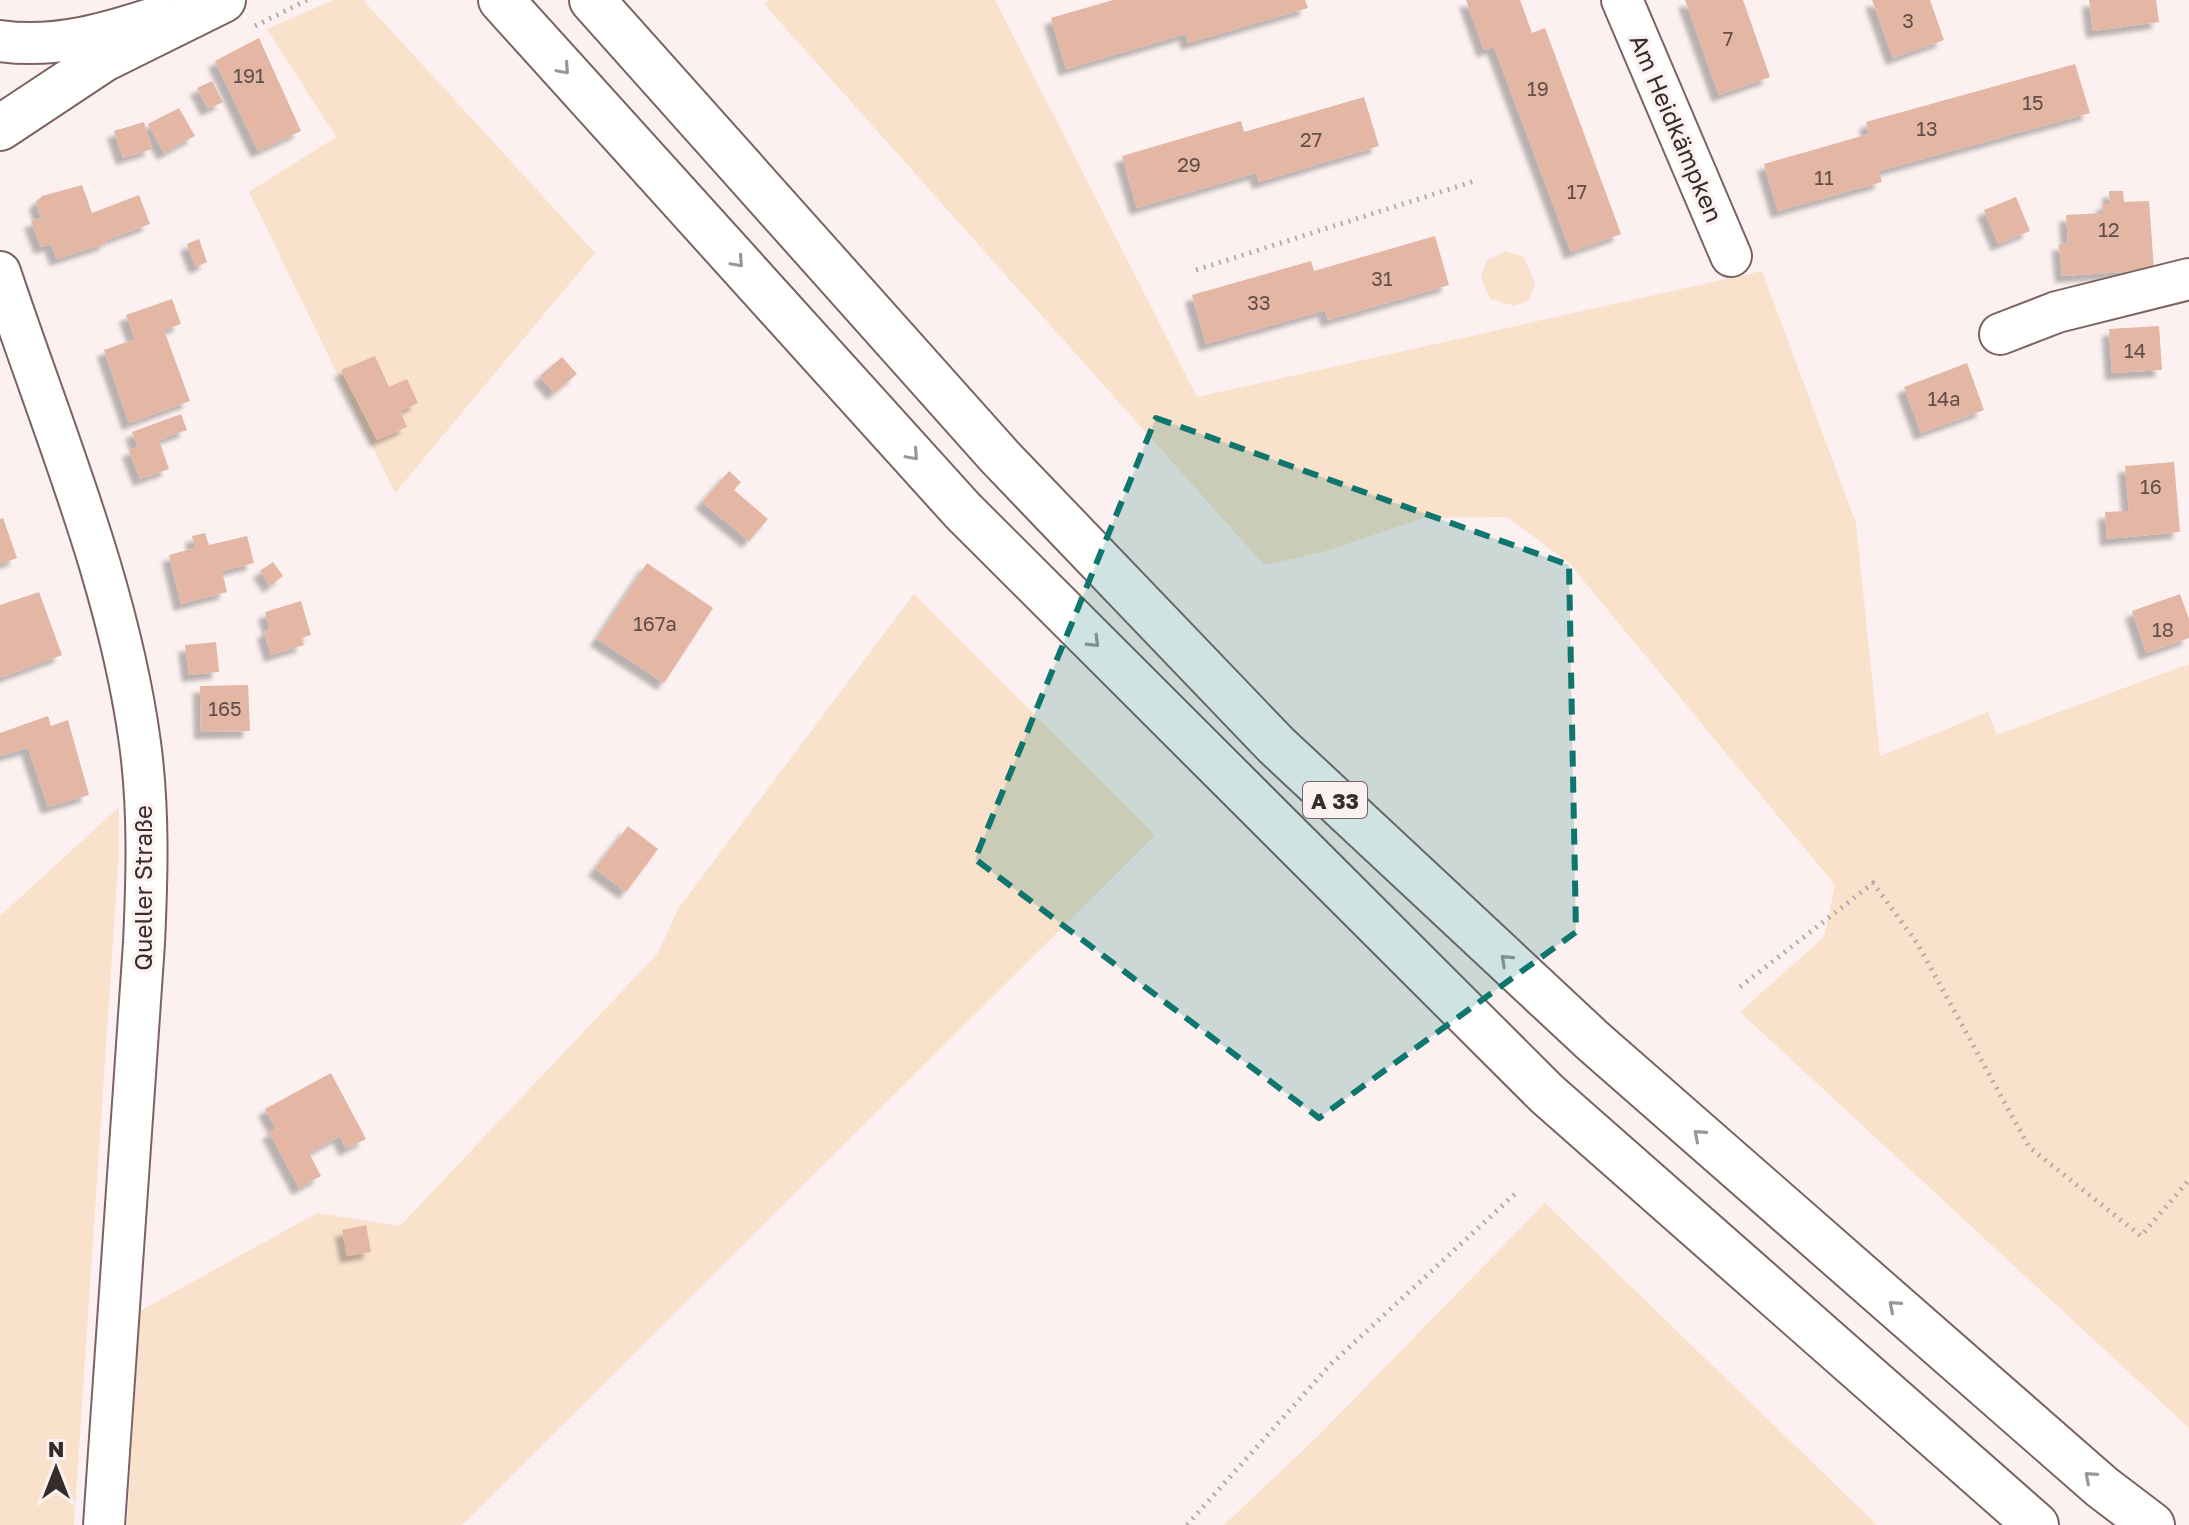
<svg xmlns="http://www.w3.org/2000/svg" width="2189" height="1525" font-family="'Golos Text',sans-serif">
<defs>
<filter id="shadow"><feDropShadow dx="-7" dy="7" stdDeviation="2" flood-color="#0004"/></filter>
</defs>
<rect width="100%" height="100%" fill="#fcf0f0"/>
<path fill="#fae1cb" d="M334 0H363L595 253 395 493 249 192 336 137 267 29Z
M769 0H995L1197 397 1762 271 1856 523 1880 756 1988 712 1997 735 2189 664V1428L1740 1012 1824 937 1835 885 1569 563 1507 517 1424 518 1323 552 1264 565 764 4Z
M1506 251 1524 257 1535 284 1529 300 1515 306 1490 299 1481 278 1487 260Z
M914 594 1155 835 462 1525H127L140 1311 317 1213 400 1226 658 953 678 909Z
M119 807V851L74 1525H0V916Z
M1545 1203 1877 1525H1224L1316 1438Z"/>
<path fill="#e4b6a4" filter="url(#shadow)" d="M1113 0H1305L1308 8 1188 43 1186 34 1066 69 1051 18Z
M1466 0H1520L1532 33 1545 28 1621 234 1571 252 1494 47 1484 50Z
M1685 0H1743L1770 77 1719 95Z
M1872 0H1930L1944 40 1893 58Z
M2089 0H2156L2159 22 2093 31Z
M259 38 301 131 258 151 215 61Z
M2075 64 2090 113 1879 171 1882 182 1778 211 1764 164 1869 134 1866 122Z
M212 81 223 102 208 109 197 88Z
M1364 97 1379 146 1259 182 1256 173 1137 208 1122 156 1241 121 1244 132Z
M179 108 195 136 164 153 148 124Z
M144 122 152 149 123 158 114 131Z
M82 185 92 213 139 195 150 224 106 240 107 243 57 259 51 244 41 247 31 221 41 218 36 202 42 196Z
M2109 191H2123L2124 202 2149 201 2154 270 2062 276 2059 244 2068 243 2066 215 2103 213V203H2110Z
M2016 197 2030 231 1998 244 1984 210Z
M1435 236 1449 285 1328 320 1325 310 1206 344 1192 295 1311 261 1314 271Z
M199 239 207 262 196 267 187 244Z
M172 299 181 324 164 330 190 401 129 423 104 350 135 339 126 315Z
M2159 326 2162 370 2112 373 2109 329Z
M375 356 389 387 407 379 418 403 400 411 407 427 377 440 341 370Z
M562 357 577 374 554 393 540 376Z
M1967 363 1984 410 1921 433 1904 387Z
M181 414 187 430 159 440 169 469 140 479 129 450 138 447 132 432Z
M2174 462 2180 532 2107 539 2105 512 2129 511 2125 466Z
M729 471 741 482 734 490 768 519 749 541 702 502Z
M3 518 17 558 0 564V519Z
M205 533 209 545 247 536 254 563 222 571 227 592 181 604 169 555 195 548 192 536Z
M273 562 283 576 270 586 260 571Z
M647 563 713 608 664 683 597 639Z
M39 592 62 655 0 678V605Z
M2180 594 2189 619V638L2146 653 2132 611Z
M301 601 311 635 301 638 304 645 271 655 264 631 270 629 265 612Z
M216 642 219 672 189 675 185 645Z
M248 685 250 731 201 732 200 686Z
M48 716 51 726 68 720 89 795 48 807 28 748 0 756V733Z
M628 826 658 849 626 892 595 869Z
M331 1073 366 1139 346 1149 340 1136 309 1153 321 1176 299 1188 269 1132 276 1129 265 1109Z
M366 1225 371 1252 347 1256 342 1230Z"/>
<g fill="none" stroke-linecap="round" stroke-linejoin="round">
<defs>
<path id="minor" d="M1622 0 1731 256
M0 41C56 49 108 33 160 16
M0 272C51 426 118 581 140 743 149 809 147 877 144 943L104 1525
M2000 334 2057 312 2189 279"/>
<path id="major" d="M0 128 104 59 223 0"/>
<path id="highway" d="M501 0 963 511 1547 1094 2036 1525
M592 0 1000 457 1276 745 1593 1041 2102 1487 2152 1525"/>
</defs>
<use href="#minor" stroke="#7c6362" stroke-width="44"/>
<use href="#major" stroke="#7c6362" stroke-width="48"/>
<use href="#highway" stroke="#7c6362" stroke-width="48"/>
<path stroke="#b7abab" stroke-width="5" stroke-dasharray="2 6" stroke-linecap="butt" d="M255 26 307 0
M1196 270 1475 181
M1740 987 1873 883 1917 943 2029 1147 2141 1236 2189 1180
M1187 1525 1331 1364 1515 1194"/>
<use href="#minor" stroke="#fff" stroke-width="40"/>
<use href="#major" stroke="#fff" stroke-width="44"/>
<use href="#highway" stroke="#fff" stroke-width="44"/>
</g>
<defs><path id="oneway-chevron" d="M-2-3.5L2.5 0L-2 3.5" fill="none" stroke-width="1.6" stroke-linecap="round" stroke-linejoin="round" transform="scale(2)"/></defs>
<g stroke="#9b9696">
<use href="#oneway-chevron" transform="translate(564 69) rotate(48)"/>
<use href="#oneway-chevron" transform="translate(738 262) rotate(48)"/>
<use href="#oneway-chevron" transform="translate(913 455) rotate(48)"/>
<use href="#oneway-chevron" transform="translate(1094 642) rotate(45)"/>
<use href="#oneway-chevron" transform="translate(1506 960) rotate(-137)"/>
<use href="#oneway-chevron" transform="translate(1699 1135) rotate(-139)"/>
<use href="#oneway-chevron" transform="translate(1894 1306) rotate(-139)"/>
<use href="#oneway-chevron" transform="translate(2090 1477) rotate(-139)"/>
</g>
<path fill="#0f766e" fill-opacity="0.2" stroke="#0f766e" stroke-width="6" stroke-dasharray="16 10" stroke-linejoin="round" d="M1156 418 1569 565 1576 932 1319 1118 975 859Z"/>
<g text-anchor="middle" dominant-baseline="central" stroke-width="7" stroke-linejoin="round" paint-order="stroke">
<g font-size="20" fill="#624e4a">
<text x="1908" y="20">3</text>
<text x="1728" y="38">7</text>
<text x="249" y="75">191</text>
<text x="1538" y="88">19</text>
<text x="2033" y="102">15</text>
<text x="1927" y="128">13</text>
<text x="1311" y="139">27</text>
<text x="1189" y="164">29</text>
<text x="1824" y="177">11</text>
<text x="1577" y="191">17</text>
<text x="2109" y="229">12</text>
<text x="1382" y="278">31</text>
<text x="1259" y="302">33</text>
<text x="2135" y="350">14</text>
<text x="1944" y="398">14a</text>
<text x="2151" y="486">16</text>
<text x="655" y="623">167a</text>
<text x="2163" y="629">18</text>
<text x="225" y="708">165</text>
</g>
<rect fill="#fcf0f0" stroke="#726767" stroke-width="2" x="1303" y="782" width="64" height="36" rx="6"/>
<g font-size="22" font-weight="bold" fill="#372c2c">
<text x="1335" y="800">A 33</text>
</g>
<g font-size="24" fill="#372c2c" stroke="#fcf0f0">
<text transform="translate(1677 128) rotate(67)">Am Heidkämpken</text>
<text transform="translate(142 888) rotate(-90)">Queller Straße</text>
</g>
</g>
<g transform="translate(56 1469)" stroke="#fcf0f0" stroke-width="6" paint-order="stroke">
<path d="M0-6L14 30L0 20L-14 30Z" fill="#372c2c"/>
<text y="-12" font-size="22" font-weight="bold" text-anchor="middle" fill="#372c2c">N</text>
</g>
</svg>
